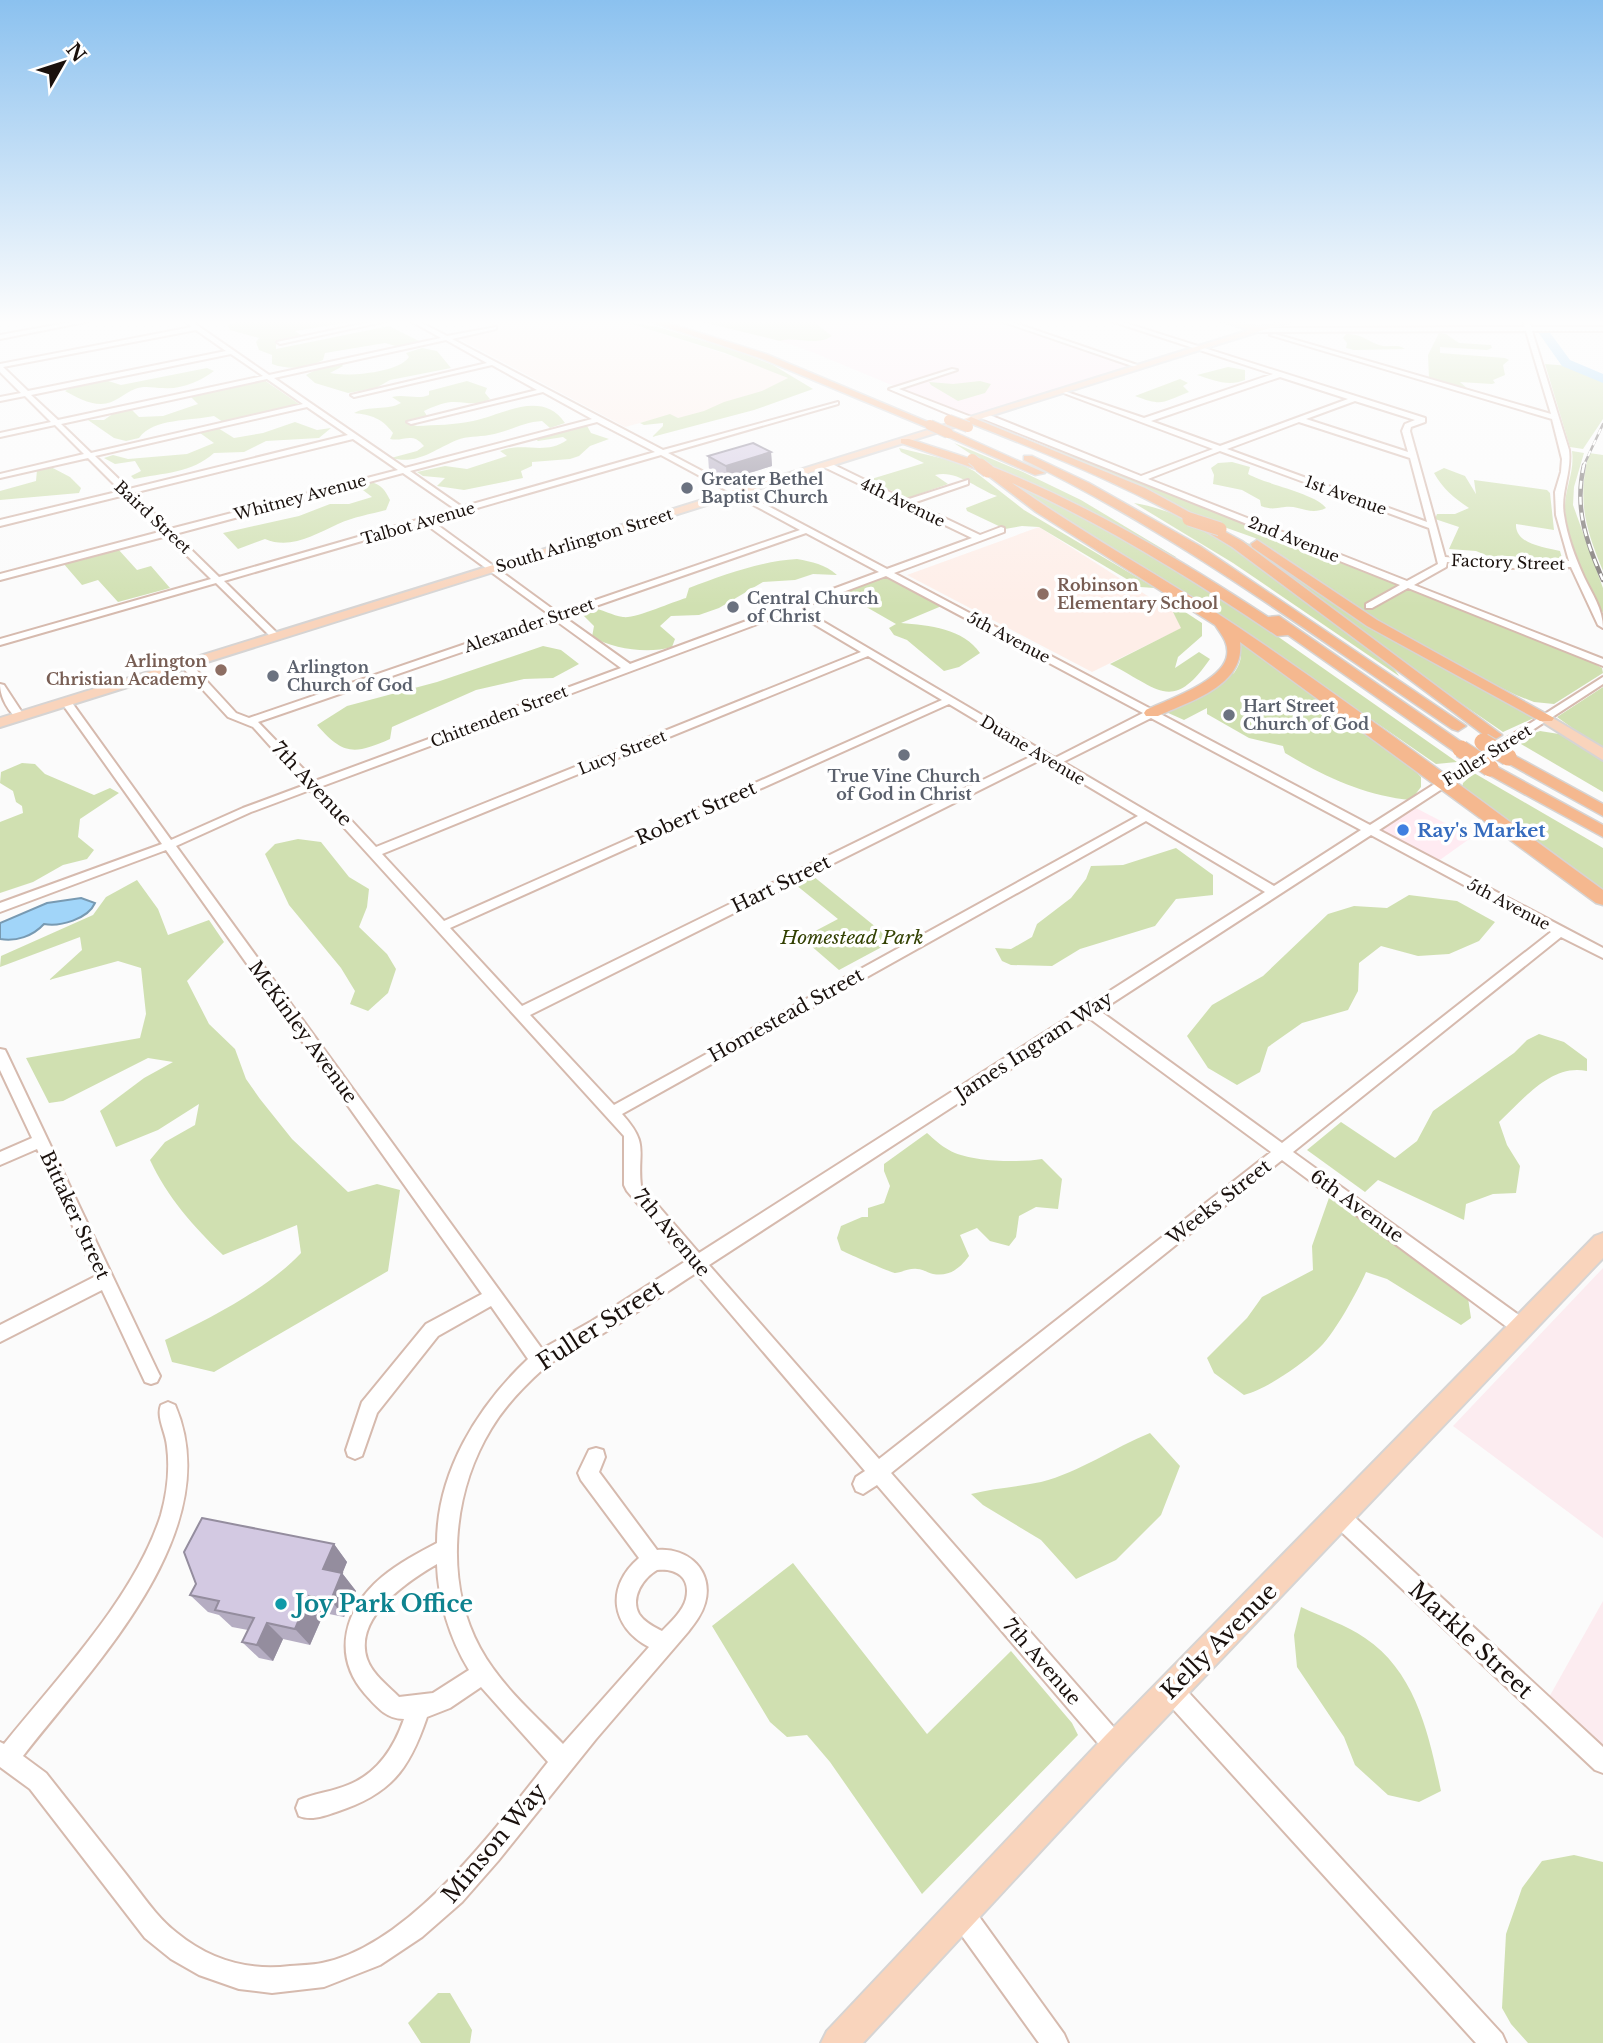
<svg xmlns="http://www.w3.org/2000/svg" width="1603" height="2043" font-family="'Libre Baskerville',serif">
<rect width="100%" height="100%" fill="#fbfbfb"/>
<path fill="#ffebf2" d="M790 321H1004L1140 367 971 420 892 389 894 386 812 352 780 341 809 331Z
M1410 805 1472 837 1437 862 1372 829Z"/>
<path fill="#fcecf0" d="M1603 1268V1538L1453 1426Z
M1603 1601V1748L1548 1699Z"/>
<path fill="#feeee8" d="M482 321H622L772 369 807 390 686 422 670 415 625 427 452 335 493 327Z
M1039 527 1173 612 1182 628 1092 672 907 575Z"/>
<path fill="#d0e0b1" d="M238 321H357L295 331 301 335 276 342V349L389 326 419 341 399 347 385 343 325 353 323 360C306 369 289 370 272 364V355L259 350 256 342 259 338 230 330 228 325Z
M622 321 658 327 740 352 773 365 813 389 754 410 652 437 663 426V423L644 425 640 423 670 414 678 418 704 411 724 402 762 391 788 378 725 353Z
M698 321H813L832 336C816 347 796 336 780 341Z
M1439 333 1446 334 1459 343 1491 345 1492 348 1487 350 1440 347V353L1505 358 1509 360 1503 365 1505 375 1493 380 1495 383 1492 384 1460 382 1468 389 1429 378 1428 355Z
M1346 334C1362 333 1369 343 1383 346 1392 347 1398 344 1405 349L1354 350 1346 348 1347 343 1343 338Z
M422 348 437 351 451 368 390 380 376 388 348 393 315 383 306 375 323 366 341 364 343 366 330 373C347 377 398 373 409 357L406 353Z
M1545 364 1570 366 1603 380V419L1583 449 1570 447Z
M1228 367 1245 370V380C1228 387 1213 380 1197 375Z
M207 368 214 371C201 381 180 390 163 388 154 388 144 385 135 389 124 393 115 404 101 404 88 404 76 397 65 391L74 386 105 380 121 385Z
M1180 379 1188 383 1183 386 1189 392C1162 402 1164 407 1135 396Z
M264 380 299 404 223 422 214 416C191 421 153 418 139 438L126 441 114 438 88 420H104L114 413 132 410 139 417 163 416 198 404 190 396Z
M467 381 487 388 485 393 490 399C476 407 466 401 451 402 442 403 432 407 424 411L427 416 411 420 410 424 417 426C435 425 455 425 473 421 502 415 542 389 565 423L550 428 542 421C523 422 508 432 489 435 478 437 467 436 457 440 433 450 418 465 391 458L417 451 424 446C412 431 404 442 390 439L393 433C382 418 371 415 354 413 369 405 387 411 401 403L392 397C405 394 417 400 429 395V391Z
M980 381 991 384 985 393 958 401 931 385 929 382 953 384Z
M989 421 1586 659 1602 668 1603 673 1554 704 1534 702 1516 695 1443 659 1353 607 1255 538 1210 522 1112 475Z
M295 422 317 430 331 428 319 438 266 441 244 452 214 453C192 473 163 473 134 479L131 476 141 471 135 461 115 464 104 458 113 455 128 459 187 454 214 443 200 433 218 428 234 438 263 433Z
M586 424 591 433 609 439 590 446 579 456 570 459 532 462V466L521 471 523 478 464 490 437 486 445 478 423 476 417 472 445 466 467 469 507 456 500 451C524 441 544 456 567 440L563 437 538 441 534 438Z
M954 443 1023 472 1081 500 1176 557 1172 558 986 464Z
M899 448 957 462 974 471 1024 510 1155 588 1140 587 1039 527 1022 526 1005 529 967 511 966 508 997 496C977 489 956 469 935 475L948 484 908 498 868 480 924 463 901 452Z
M1572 451 1584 453 1574 487 1573 505 1603 588V613C1586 581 1568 547 1565 510 1564 489 1575 473 1572 451Z
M1589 453 1603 455V571C1585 527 1577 501 1589 453Z
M1232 462 1250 467 1248 474C1265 484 1317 494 1326 508 1310 516 1300 505 1285 507 1274 508 1272 510 1261 506L1260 500 1242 490 1213 484 1214 475 1211 468 1218 463Z
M49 466 70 477 81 488 79 493 0 500V491L36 481 37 470Z
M1444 468 1465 476 1476 494 1474 480 1547 490 1550 493 1554 530 1516 524C1515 544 1543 547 1560 551L1562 558 1500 561 1476 551 1449 549 1459 527 1435 519 1437 514H1455L1469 508C1454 498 1443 489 1434 473Z
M1001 477 1148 550 1240 610 1457 762 1436 764 1203 603 1051 512Z
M371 482C382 485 385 490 390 500L386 510C371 514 353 517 338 524 314 535 290 550 265 539L238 549 223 533 299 516 330 504H349L372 497 359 487Z
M1134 503C1154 506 1177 515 1195 523 1224 537 1389 654 1399 676L1233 563Z
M1229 535 1263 550 1534 718 1503 732 1411 669Z
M118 549 137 570 151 566 170 588 118 602 98 580 82 585 63 563Z
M797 559C812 562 825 564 837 575L813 574 795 580 763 582 719 608 699 615 671 616 660 626 675 639 672 647C647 654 614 649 592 637L594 626 581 613C594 602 608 615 623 617 635 619 672 602 686 598L689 588C723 575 761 561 797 559Z
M887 575 944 605 901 623C929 625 964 629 980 653L959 667 944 671 907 640 894 635 889 628 896 624 842 593Z
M1179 608 1202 623V636L1178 657 1175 668 1199 652 1210 659C1172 714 1158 688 1110 664L1181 628 1173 612Z
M1238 639 1412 768 1421 777V787L1411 800C1365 796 1323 776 1285 753L1283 746 1249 738 1207 714V708L1184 720 1166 712 1234 673C1242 661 1243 653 1238 639Z
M543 646 561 650 579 664 553 678 524 679 476 690 392 727 390 739C354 755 343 755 317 725L347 706 437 682Z
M1603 687V750L1557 717Z
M1540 731 1559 734 1603 761V792L1521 744 1527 736Z
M22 763 35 764 45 774 94 795 110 788 119 793 80 819 78 837 94 850 87 859 63 865 33 882 0 893V822L23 813 22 806 16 802 13 791 0 783 1 772Z
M1474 773 1603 848V891L1462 788 1463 783Z
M298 839 321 842 349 877 369 889 367 907 359 927 387 954 396 969 388 993 368 1011 350 1004 355 991 341 968 289 905 265 854 275 844Z
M1176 848 1213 875V895L1176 899 1155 926 1080 949 1052 966 1011 965 1002 961 995 948 1011 949 1032 937 1037 924 1071 898 1086 879 1091 866 1123 865Z
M813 876 893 941 839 970 802 938 838 919 796 885Z
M137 880 158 909 168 935 209 920 224 942 187 981 209 1024 235 1049 246 1079 260 1099 292 1139 348 1192 377 1184 400 1190 388 1271 214 1372 172 1362 165 1340C210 1318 266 1290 301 1253L297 1225 223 1255C194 1227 167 1197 150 1160L165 1142 195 1125 199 1104 158 1130 116 1147 100 1111 144 1078 173 1062 148 1058 63 1101 49 1103 26 1058 140 1038 146 1014 141 968 118 961 49 980 82 950 80 937 0 967 1 956 93 915 106 897Z
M1409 895 1457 901 1495 922 1479 941 1449 954 1418 956 1381 946 1359 963 1358 991 1348 1010 1302 1023 1268 1047 1260 1072 1237 1085 1208 1068 1187 1036 1212 1005 1263 976 1328 914 1354 906 1387 908Z
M1539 1034 1564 1042 1587 1059V1071C1551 1063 1523 1100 1499 1122L1507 1145 1520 1166 1516 1193 1493 1194 1466 1204 1464 1220 1378 1180 1365 1192 1307 1150 1341 1122 1395 1158 1417 1141 1433 1111 1514 1053 1527 1040Z
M927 1133C934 1139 941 1146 949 1150 968 1162 1020 1163 1042 1159L1062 1179 1058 1209 1036 1207 1019 1216 1016 1237 1009 1246 990 1241 977 1228 960 1235 969 1256C960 1268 950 1277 933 1274 928 1273 923 1269 917 1269 910 1268 903 1272 895 1273 892 1273 846 1253 841 1250L837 1238 841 1226 862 1217H868V1208L884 1203 890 1186 884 1171V1164Z
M1330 1195 1468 1298 1471 1318 1461 1325 1387 1279 1366 1272C1358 1291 1332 1338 1317 1350 1301 1365 1265 1390 1244 1395L1214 1373 1207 1358 1247 1318 1262 1297 1313 1270 1312 1246Z
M1150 1433 1180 1466 1161 1515 1116 1560 1076 1579 1041 1540 983 1505 971 1494C994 1488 1018 1487 1041 1482 1080 1472 1113 1448 1150 1433Z
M793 1563 927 1734 1011 1651 1072 1723 1078 1735 922 1894 830 1762 807 1735 787 1737 770 1722 712 1626Z
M1301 1607C1322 1617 1346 1625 1365 1638 1416 1672 1429 1735 1441 1791L1419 1802 1388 1795 1355 1765 1344 1737 1297 1667 1294 1635Z
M1574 1855 1603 1862V2043H1528L1511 2024 1502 2008 1506 1934 1522 1888 1542 1861Z
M438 1993H450L472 2030 470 2043H421L408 2023Z"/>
<path fill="#a1d5f9" stroke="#789ab2" stroke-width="2" d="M81 898 95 903C88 919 60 927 44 924 33 936 16 942 0 939V923L47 903Z"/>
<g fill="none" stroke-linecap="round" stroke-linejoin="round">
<path fill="#a1d5f9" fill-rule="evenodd" d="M1544 329 1548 330 1570 360 1603 374V383L1562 366 1538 332Z"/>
<defs>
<path id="minor" d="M78 321H90L0 339V335Z
M184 321H191L269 375 441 338 411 321H418L447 336 496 327V329L452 339 663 450 838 402V404L668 453 887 569 972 538 824 467V463H830L906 500 968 480V484L913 503 980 535 1001 527 1004 528V532L894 573 1370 825 1603 677V684L1379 830 1603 948V958L1561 937 1293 1152 1527 1321 1530 1327 1527 1333 1521 1335 1515 1333 1282 1160 891 1473 1124 1739 1127 1747 1124 1755 1116 1758 1108 1755 877 1485 863 1494 856 1491 853 1484 856 1477 865 1471 696 1273C665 1293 634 1315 602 1334 582 1345 560 1354 543 1369 523 1387 504 1407 491 1429 452 1493 444 1582 480 1648 500 1685 534 1714 563 1744L649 1647C611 1627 605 1587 639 1558L581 1480 578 1473 589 1450 596 1448 603 1450 605 1457 599 1472 657 1550C688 1547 714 1571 705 1603 702 1614 695 1623 688 1632L596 1739 498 1861 462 1902 422 1937 380 1965 324 1987 272 1993 239 1989 199 1975 171 1959 145 1938 30 1789 0 1767V1742L4 1744C58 1677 135 1597 161 1515 167 1494 170 1468 167 1446 166 1433 156 1417 161 1405L168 1402 175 1405C229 1530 93 1666 23 1756L46 1773C72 1806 99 1840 125 1873 141 1893 156 1917 177 1933 210 1960 248 1971 290 1966 301 1965 312 1965 322 1963 410 1945 495 1829 548 1762L481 1687 450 1708 427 1717C409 1770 391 1794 336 1812 324 1816 311 1821 299 1816L296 1808 299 1800C315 1793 332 1792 348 1785 377 1774 394 1748 404 1719 386 1719 377 1707 365 1694 331 1655 345 1608 382 1577 399 1563 418 1553 437 1543 437 1472 478 1406 528 1359L491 1306 438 1336 377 1413 362 1456 355 1459 348 1456 346 1450 362 1402 426 1324 482 1294 166 850 0 912V903L162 844 61 702 62 700H70L171 840 243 808 305 785 253 727 228 717 182 667V663H190L236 713 249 718 550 615 424 523 224 581 279 635V639H273L216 583 0 645V639L211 579 167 536 0 580V574L163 531 125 495 0 526V520L121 491 88 458 0 478V474L84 454 55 425 0 437V433L51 422 25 396 0 401V397L21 393 0 372V364L192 327ZM196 330 226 351 28 391 3 367ZM446 340 487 363 351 395 354 397 492 365 537 390 407 422 411 424 543 392 592 419 405 468 274 378ZM231 354 263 376 58 420 31 395ZM267 379 303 404 91 453 61 424ZM307 407 348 435 129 489 95 456ZM597 422 655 452 462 507 410 471ZM353 439 398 470 170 529 133 493ZM661 455 800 530 558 613 432 521ZM403 473 455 509 219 577 175 534ZM806 533 879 572 630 664 564 617ZM886 576 1143 713 1055 758 800 608ZM792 611 861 652 376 847 320 787ZM555 620 621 668 315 781 258 722ZM868 656 942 700 444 921 382 854ZM949 704 1034 755 522 1006 450 928ZM1151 718 1361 830 1274 886 1063 762ZM1042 759 1138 816 614 1105 530 1015ZM310 790 624 1136V1185L627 1191 686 1261 592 1321 542 1349 176 846 251 812ZM1146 821 1265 892 699 1253 641 1186C637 1150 650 1145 622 1114ZM1371 835 1551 932 1282 1143 1100 1011ZM1089 1018 1271 1152 879 1459 709 1265ZM437 1564C438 1600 450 1639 469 1670L433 1693 399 1697C388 1686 372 1674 367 1659 353 1617 408 1581 437 1564ZM657 1570C677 1568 691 1578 686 1599 683 1611 670 1623 662 1631 654 1627 644 1622 639 1614 630 1598 643 1578 657 1570Z
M376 321H387L280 344 277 342Z
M1001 321H1009L1143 367 1138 368Z
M1111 321H1119L1425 418V422L1411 427 1410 431 1445 557 1510 562 1569 561 1556 515 1555 492 1561 472 1562 459 1552 419 1270 335 1275 334 1551 414 1526 331 1259 332 1256 330 1259 328 1525 327 1523 321H1529L1531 327H1603V331H1532L1569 450C1572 473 1560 492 1564 515 1567 536 1575 557 1584 577 1592 594 1603 609 1603 628L1598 625 1571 567 1510 568 1447 562 1446 567 1414 585 1603 659V666L1408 588 1372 608H1366V604L1400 585 981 418V414H987L1141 476 1213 449 1061 392V390L1144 418 1273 374ZM1280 377 1348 399 1220 446 1151 421ZM1355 401 1415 420 1405 424 1402 431 1408 452 1306 419ZM1299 422 1410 458 1427 522 1227 449ZM1220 451 1429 528 1438 564 1407 581 1148 479Z
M952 369 957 370 899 389 974 418V422H968L889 389Z
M0 684 4 685 25 717 24 719 20 720C9 714 0 697 0 684Z
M0 1049 5 1050 7 1054 157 1370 160 1376 157 1382 151 1384 145 1382 102 1290 0 1342V1325L96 1276 37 1149 0 1165V1152L32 1138 0 1070Z
M1340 1507 1347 1510 1603 1747V1773L1595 1770 1333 1524 1330 1517 1333 1510Z
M1171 1679 1179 1682 1502 2034 1506 2043H1476L1163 1698 1160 1690 1163 1682Z
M961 1901 970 1904 1064 2034 1068 2043H1039L952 1922 949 1913 952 1904Z"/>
<path id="major" d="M1222 321C1235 320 1245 326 1257 327 1268 328 1280 320 1292 321L0 727V718L1250 330Z
M1546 714 1603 748V760L1541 721 1539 718 1541 715Z
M1603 1233V1258L1127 1758 863 2043H821L827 2031 1105 1736 1595 1236Z"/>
<path id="highway" d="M648 321H662L766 354 935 425 926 427 760 358Z
M971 417 1145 488 1242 541 1502 735 1494 740 1488 738 1232 547C1149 495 1059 458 967 422L966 420Z
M944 431H952L1045 473 1035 475 944 435Z
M901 439H909C943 450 978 460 1010 474 1101 512 1186 563 1268 617L1279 616 1467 746 1469 749 1467 752H1455L1288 635 1277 636C1192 579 1106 525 1012 483 1093 541 1182 587 1263 644 1378 723 1490 808 1603 890V905L1596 903 1240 642C1245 686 1190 701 1158 716H1146L1144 713 1146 710C1167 700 1224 681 1227 655 1229 643 1221 634 1215 625L1036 512 982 471 901 443Z
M1024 456H1032L1089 483 1200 546 1466 726 1458 731 1452 729C1312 635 1177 534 1024 460Z
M1257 540 1377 620 1554 718 1552 721H1540L1367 626 1252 547 1251 544Z
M1508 752 1603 804V816L1502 760 1500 757Z
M1490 763 1603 825V837L1484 772 1482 768Z"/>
</defs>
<use href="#minor" stroke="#d6baae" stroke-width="4"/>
<use href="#major" stroke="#d6d4d3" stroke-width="4"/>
<use href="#highway" stroke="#d6d4d3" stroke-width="3"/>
<use href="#minor" fill="#fff" fill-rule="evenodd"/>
<use href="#major" fill="#f9d4bc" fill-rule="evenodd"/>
<use href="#highway" fill="#f5b88f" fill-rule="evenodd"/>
<defs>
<path id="rail-far1" d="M1583 467 1603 424"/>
<path id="rail" d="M1584 465C1574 507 1586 542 1603 580"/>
</defs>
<use href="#rail-far1" stroke="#7e7977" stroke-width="2.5"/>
<use href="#rail" stroke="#7e7977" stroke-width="4.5"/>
<use href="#rail-far1" stroke="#fff" stroke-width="2" stroke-dasharray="6" stroke-linecap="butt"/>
<use href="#rail" stroke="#fff" stroke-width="2.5" stroke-dasharray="8" stroke-linecap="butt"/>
<defs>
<path id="highway-bridge-far2" d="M949 420 968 427
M930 425 948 433
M972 459 982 467"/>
<path id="highway-bridge-far1" d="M980 465 988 471
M1189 519 1220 529"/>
<path id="highway-bridge" d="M1483 742 1508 757
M1461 749 1490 768"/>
</defs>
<use href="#highway-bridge-far2" stroke="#d6d4d3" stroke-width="12" stroke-linecap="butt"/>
<use href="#highway-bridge-far1" stroke="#d6d4d3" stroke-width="15" stroke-linecap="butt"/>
<use href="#highway-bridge" stroke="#d6d4d3" stroke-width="19" stroke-linecap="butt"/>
<use href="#highway-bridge-far2" stroke="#f5b88f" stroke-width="10"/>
<use href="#highway-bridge-far1" stroke="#f5b88f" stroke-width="13"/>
<use href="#highway-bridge" stroke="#f5b88f" stroke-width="17"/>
</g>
<path fill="#b5adc2" d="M771 452 772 466 727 480 709 470 708 456Z
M334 1544 347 1562 342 1573 356 1591 344 1617 324 1613 310 1645 283 1639 273 1661 259 1658 242 1642 248 1630 232 1627 219 1615 208 1612 190 1595 196 1584Z"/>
<path fill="#948d9e" d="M771 452 772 466 727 480 726 466Z
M334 1544 347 1562 337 1587 323 1569Z
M342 1573 356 1591 344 1617 331 1600Z
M309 1596 324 1613 310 1645 295 1629Z
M267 1623 283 1639 273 1661 257 1645Z"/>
<path fill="#d3c9e2" stroke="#948d9e" stroke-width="2" d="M753 443 771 452 726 466 708 456Z
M202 1518 334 1544 323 1569 342 1573 331 1600 309 1596 295 1629 267 1623 257 1645 242 1642 254 1618 215 1610 219 1601 190 1595 196 1584 184 1552Z"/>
<linearGradient id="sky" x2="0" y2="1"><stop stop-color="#8bc1ef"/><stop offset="0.53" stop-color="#fdfdfd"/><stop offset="1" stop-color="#fdfdfd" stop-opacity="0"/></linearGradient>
<rect width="1603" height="607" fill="url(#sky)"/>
<g fill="#6b7280" stroke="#fff" stroke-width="2.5">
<circle cx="687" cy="488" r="7"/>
<circle cx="733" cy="607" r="7"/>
<circle cx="273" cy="676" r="7"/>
<circle cx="1229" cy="715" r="7"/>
<circle cx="904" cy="755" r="7"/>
</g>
<g fill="#8d6e63" stroke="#fff" stroke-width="2.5">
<circle cx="1043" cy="594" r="7"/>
<circle cx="221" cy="670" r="7"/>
</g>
<circle fill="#3f7fe0" stroke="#fff" stroke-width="2.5" cx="1403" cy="830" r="7"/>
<circle fill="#0f9aa8" stroke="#fff" stroke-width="2.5" cx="281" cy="1604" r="7"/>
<g text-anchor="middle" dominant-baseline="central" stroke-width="7" stroke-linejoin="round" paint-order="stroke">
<g font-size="16" font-weight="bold" fill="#5b616d" stroke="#fff" text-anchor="start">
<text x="701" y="479">Greater Bethel<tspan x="701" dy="18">Baptist Church</tspan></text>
<text x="747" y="598">Central Church<tspan x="747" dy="18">of Christ</tspan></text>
<text x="287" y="667">Arlington<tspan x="287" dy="18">Church of God</tspan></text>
<text x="1243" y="706">Hart Street<tspan x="1243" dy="18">Church of God</tspan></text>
<text x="904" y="776" text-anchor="middle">True Vine Church<tspan x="904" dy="18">of God in Christ</tspan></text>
</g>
<g font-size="16" fill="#1a110d" stroke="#fff">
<text transform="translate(1346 495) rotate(20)">1st Avenue</text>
<text transform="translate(300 497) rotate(-15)">Whitney Avenue</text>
<text transform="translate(903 502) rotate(26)">4th Avenue</text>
<text transform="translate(153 517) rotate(43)">Baird Street</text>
<text transform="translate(418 523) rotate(-16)">Talbot Avenue</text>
<text transform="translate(1294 539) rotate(22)">2nd Avenue</text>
<text transform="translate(584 540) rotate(-17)">South Arlington Street</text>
<text transform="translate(1508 562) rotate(2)">Factory Street</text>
<text transform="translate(529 625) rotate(-19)">Alexander Street</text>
<text transform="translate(1009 637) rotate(28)">5th Avenue</text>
<text transform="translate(499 716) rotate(-21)">Chittenden Street</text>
<text transform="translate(1033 750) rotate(31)">Duane Avenue</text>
<text transform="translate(622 752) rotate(-22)">Lucy Street</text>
<text transform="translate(1487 755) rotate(-32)">Fuller Street</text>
<text transform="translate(1509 904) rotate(28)">5th Avenue</text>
</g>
<g font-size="16" font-weight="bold" fill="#785e54" stroke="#fff" text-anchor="start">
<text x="1057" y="585">Robinson<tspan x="1057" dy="18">Elementary School</tspan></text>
<text x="207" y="661" text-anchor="end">Arlington<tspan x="207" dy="18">Christian Academy</tspan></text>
</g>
<g font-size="19" fill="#1a110d" stroke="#fff">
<text transform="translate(312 784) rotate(47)">7th Avenue</text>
<text transform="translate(696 813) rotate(-24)">Robert Street</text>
<text transform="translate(781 884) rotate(-26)">Hart Street</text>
<text transform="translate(786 1015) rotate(-29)">Homestead Street</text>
<text transform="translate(303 1032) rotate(54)">McKinley Avenue</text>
<text transform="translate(1034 1046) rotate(-33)">James Ingram Way</text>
<text transform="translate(1219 1202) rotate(-38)">Weeks Street</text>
<text transform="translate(1357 1206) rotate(36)">6th Avenue</text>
<text transform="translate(75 1215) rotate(65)">Bittaker Street</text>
<text transform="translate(672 1233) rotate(50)">7th Avenue</text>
<text transform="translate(1042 1662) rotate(49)">7th Avenue</text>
</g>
<g font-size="19" font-weight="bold" fill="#366cbe" stroke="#fff" text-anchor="start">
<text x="1417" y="830">Ray's Market</text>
</g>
<g font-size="19" font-style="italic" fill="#334103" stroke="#fff">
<text x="852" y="937">Homestead Park</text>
</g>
<g font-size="23" fill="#1a110d" stroke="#fff">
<text transform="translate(600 1325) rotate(-33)">Fuller Street</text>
<text transform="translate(1471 1640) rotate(43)">Markle Street</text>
<text transform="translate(1219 1641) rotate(-45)">Kelly Avenue</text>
<text transform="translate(494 1843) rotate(-50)">Minson Way</text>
</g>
<g font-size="23" font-weight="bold" fill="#0d838f" stroke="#fff" text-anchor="start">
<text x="295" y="1604">Joy Park Office</text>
</g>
</g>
<g transform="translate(63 63) rotate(51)" stroke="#ffffff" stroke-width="5" paint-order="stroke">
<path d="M0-5L12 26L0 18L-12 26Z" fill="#1a110d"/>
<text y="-10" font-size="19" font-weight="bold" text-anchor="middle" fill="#1a110d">N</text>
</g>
</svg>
